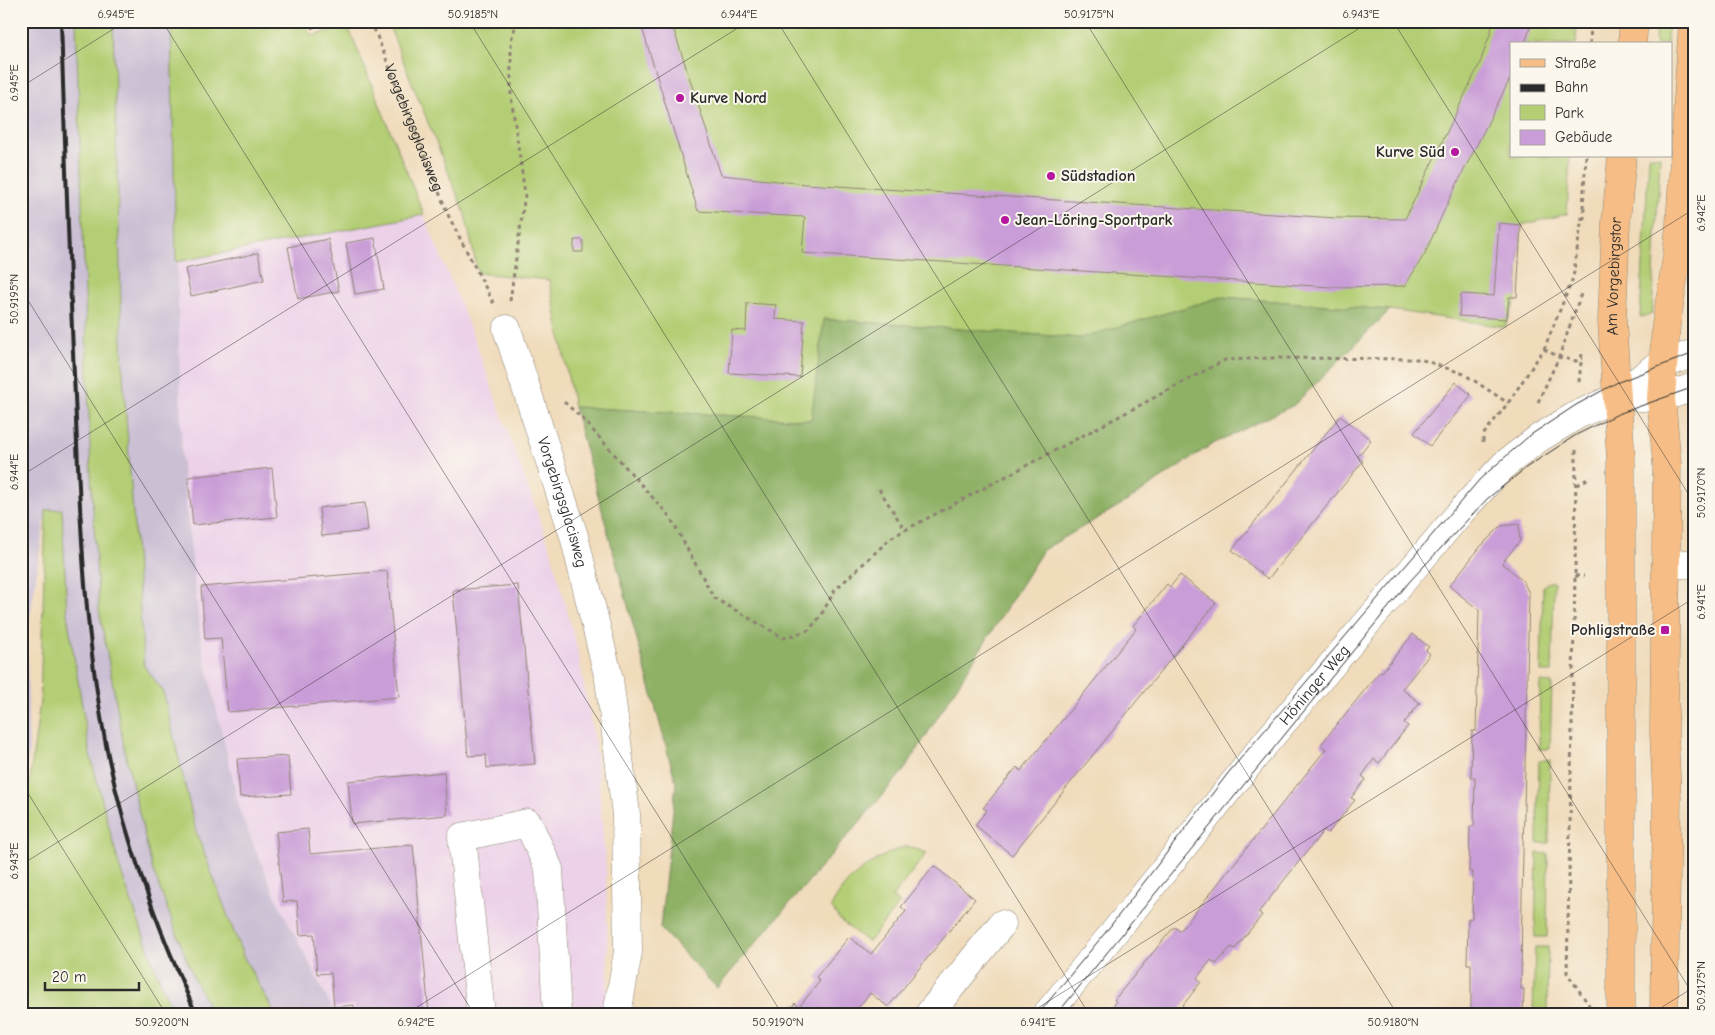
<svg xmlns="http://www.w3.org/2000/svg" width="1715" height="1035" font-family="'Comic Neue',sans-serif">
<rect width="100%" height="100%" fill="#fbf7ec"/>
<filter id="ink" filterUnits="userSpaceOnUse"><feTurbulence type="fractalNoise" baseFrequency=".02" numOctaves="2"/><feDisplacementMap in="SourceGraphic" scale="10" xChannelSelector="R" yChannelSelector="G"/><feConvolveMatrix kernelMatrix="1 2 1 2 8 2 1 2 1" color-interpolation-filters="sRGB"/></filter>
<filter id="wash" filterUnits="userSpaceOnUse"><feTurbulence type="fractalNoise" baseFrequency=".0096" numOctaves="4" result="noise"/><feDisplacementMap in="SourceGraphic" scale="20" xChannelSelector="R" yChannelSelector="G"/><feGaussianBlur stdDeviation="1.12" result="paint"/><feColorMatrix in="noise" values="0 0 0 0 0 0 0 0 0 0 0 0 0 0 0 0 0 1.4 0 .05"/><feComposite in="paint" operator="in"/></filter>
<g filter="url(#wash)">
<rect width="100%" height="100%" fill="#f0dbbb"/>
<path fill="#ecd1e9" d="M424 215 472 333 551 551 577 648 596 749 606 869 608 978 605 1014H335L277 900 241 815 201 642 182 467 176 262Z"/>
<path fill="#cbbfd4" d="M21 21H171L182 467 201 642 241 815 277 900 335 1014H175L161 985 120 869 90 754 67 614 62 509 46 510 27 638 29 756 21 798Z"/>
<path fill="#b4ce74" stroke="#707c50" d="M76 21H113L123 374 144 666 163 691 196 832 243 956 275 1014H212L193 976 152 868 125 752 99 609 91 476Z
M171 21H304L311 36 348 26 424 215 176 262Z
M387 21H1577L1576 44H1511V156H1570L1567 214 1521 225 1517 297 1505 327 1390 310 1222 297 1080 338 824 319 812 420 574 407 549 280 478 273 465 214Z
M1656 21H1668L1667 44H1655Z
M1649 156H1660L1652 313 1640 318Z
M62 509 67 614 90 754 120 869 161 985 175 1014H21V846L40 702 46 510Z
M1549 582H1554L1552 672H1541L1543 586Z
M1540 682 1552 683 1550 749H1539Z
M1539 760H1550L1549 843H1537Z
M907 846 927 853 892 897 900 903 868 942 841 921 831 907C846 876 875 857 907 846Z
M1537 853 1548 854 1547 937H1535Z
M1535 947H1548L1547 1014H1533Z"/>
<path fill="#8fb166" stroke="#5d6e48" d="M1222 297 1390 310 1294 405 1211 445 1129 500 1043 550 905 769 717 988 660 928 676 783 574 407 811 420 824 319 1080 338Z"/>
<g id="blocks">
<path fill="#c99dd7" d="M640 21H671L721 175 806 184 1336 218 1405 219 1480 63 1491 31 1493 21H1532L1525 44H1511V77L1449 200 1425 253 1405 286 1331 287 802 253 805 217 698 211Z
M1499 223 1521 225 1517 297H1509L1507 319 1459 316 1461 294 1494 296Z
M375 238 384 289 355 294 346 243Z
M328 239 339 291 298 299 288 247Z
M574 240H583V252H574Z
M258 253 264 280 191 296 185 269Z
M747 303 776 305 775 319 804 321 800 377 729 373 732 330 746 331Z
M1456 382 1471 395 1430 446 1414 433Z
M1340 416 1371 440 1358 456 1363 461 1268 579 1232 550Z
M272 468 277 517 193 525 188 477Z
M365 503 368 531 322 536 319 508Z
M1519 524 1520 541 1502 563 1523 581 1529 593 1522 896 1521 989H1524L1523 1014H1471V964H1467L1468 919 1472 918 1473 872H1469L1470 826H1474L1475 778H1471L1472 731H1476L1479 610 1449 586 1481 546 1501 526Z
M387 571 399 697 228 712 221 638 205 639 201 587Z
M1180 575 1216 603 1012 855 975 825 987 810 983 808 1017 767 1021 771 1136 629 1133 626 1167 584 1170 587Z
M518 585 535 764 487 768 486 755 468 756 453 590Z
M1413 634 1429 647 1426 650 1430 654 1402 689 1420 703 1404 723 1408 726 1379 763 1374 759 1362 776 1366 779 1351 798 1355 800 1328 833 1324 830 1258 913 1262 915 1235 949 1231 947 1216 964 1211 960 1197 978 1201 982 1176 1014H1107L1116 1002 1114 1000 1174 927 1180 931 1326 749 1321 745 1322 743 1380 671 1382 672Z
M288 756 291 794 240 797 237 759Z
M444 772 447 815 352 824 348 781Z
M308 829 310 854 413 845 429 1014H355L354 1005 334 1007 331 973 317 974 314 934 300 935 297 901 283 902 276 832Z
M934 866 975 899 888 1007 870 993 853 1014H787L795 1003 799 1007 820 981 816 977 849 937 871 954 906 911 901 907Z"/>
</g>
</g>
<g filter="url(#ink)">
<use href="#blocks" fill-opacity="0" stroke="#8e8373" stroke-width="1"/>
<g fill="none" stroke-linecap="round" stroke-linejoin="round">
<defs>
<g id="minor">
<path id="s2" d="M507 329 574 536 609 679 626 814 628 952 617 1014"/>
<path d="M1639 397 1661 398 1694 387"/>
<path d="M1666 564H1694"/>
<path d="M481 1014 462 837 528 823 549 869 557 1014"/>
<path d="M929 1014 1002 924"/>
<path id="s3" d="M1047 1014 1138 903 1264 745 1465 507 1505 464 1539 438 1577 415 1617 397 1654 368 1694 353"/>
</g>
<g id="major">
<path d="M1632 44 1634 21"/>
<path id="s4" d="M1621 1014V460L1612 321 1616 222 1622 156"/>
<path d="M1664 1014 1667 798 1664 732 1667 464 1661 398 1666 325 1677 256 1680 224 1693 21"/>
</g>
</defs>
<use href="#minor" stroke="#8e8373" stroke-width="29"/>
<use href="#major" stroke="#8e8373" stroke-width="29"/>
<g stroke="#8e8373" stroke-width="3" stroke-dasharray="4 4" stroke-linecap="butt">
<path id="s1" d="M371 21 449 217 494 304"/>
<path d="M311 28 327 21"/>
<path d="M1590 44 1591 21"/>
<path d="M1583 208 1586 156"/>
<path d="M1584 208V220"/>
<path d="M510 301 525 194 511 96V40L517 21"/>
<path d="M1544 349 1559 357 1576 361 1583 358"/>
<path d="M1579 382 1582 353"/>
<path d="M564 402 582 418 670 517 714 598 784 638 809 630 820 617 835 590 892 537 1225 360 1272 358 1420 359 1464 374 1508 403"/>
<path d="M1538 402 1559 357 1581 294"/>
<path d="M1483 442V435L1508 403 1544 349 1573 278 1582 217"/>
<path d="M1576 450 1575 576 1567 973 1589 1005 1588 1014"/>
<path d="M1577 485 1591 477"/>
<path d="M879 489 905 530"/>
<path d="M1575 576H1584"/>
</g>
<use href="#minor" stroke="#fff" stroke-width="28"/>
<use href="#major" stroke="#f6be86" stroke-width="28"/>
<path stroke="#2b2b2b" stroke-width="1" d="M1038 1014 1105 933 1229 772 1480 479 1529 436 1576 405 1616 383 1694 353
M1057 1014 1410 581 1487 499 1527 467 1576 435 1618 414 1694 387"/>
<path stroke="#2b2b2b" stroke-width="4" d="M61 21C65 146 69 271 75 396 80 517 84 637 108 755 126 845 159 930 196 1014
M21 401V549"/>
</g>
</g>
<path fill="none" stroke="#2b2b2b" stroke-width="1" stroke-opacity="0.45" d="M162 21 782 1014M469 21 1089 1014M777 21 1397 1014M1085 21 1694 996M1393 21 1694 503M21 87 126 21M21 289 474 1014M21 476 749 21M21 782 166 1014M21 865 1371 21M406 1014 1694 209M1028 1014 1694 598M1651 1014 1694 987"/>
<g fill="#b5179e" stroke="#fbf7ec" stroke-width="2">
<circle cx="680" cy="98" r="5"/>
<circle cx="1455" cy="152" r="5"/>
<circle cx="1051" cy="176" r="5"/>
<circle cx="1005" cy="220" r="5"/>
<rect x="1660" y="625" width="10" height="10" rx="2.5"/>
</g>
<g text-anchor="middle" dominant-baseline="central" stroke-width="4" stroke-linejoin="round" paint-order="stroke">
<g font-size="16" font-weight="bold" fill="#2b2b2b" stroke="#fbf7ec" text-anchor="start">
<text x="690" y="98">Kurve Nord</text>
<text x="1445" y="152" text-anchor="end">Kurve Süd</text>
<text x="1061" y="176">Südstadion</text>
<text x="1015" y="220">Jean-Löring-Sportpark</text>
<text x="1655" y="630" text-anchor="end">Pohligstraße</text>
</g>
<g font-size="16" fill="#2b2b2b" stroke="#fbf7ec">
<text stroke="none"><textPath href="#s1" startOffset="115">Vorgebirgsglacisweg</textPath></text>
<text stroke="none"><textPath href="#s4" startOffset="738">Am Vorgebirgstor</textPath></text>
<text stroke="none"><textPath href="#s2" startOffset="182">Vorgebirgsglacisweg</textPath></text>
<text stroke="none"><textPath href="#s3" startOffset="424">Höninger Weg</textPath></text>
</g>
</g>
<rect width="1715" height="1035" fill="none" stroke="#fbf7ec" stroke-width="55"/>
<rect x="1510" y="42" width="162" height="115" fill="#fbf7ec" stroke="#a8a59f"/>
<rect x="1520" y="59" width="25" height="8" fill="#f6be86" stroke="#a8a59f"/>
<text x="1555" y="68" font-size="15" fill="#2b2b2b">Straße</text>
<rect x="1520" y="84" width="25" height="8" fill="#2b2b2b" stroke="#a8a59f"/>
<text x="1555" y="92" font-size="15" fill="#2b2b2b">Bahn</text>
<rect x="1520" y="105" width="25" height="15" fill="#b4ce74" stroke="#a8a59f"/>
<text x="1555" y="118" font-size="15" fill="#2b2b2b">Park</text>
<rect x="1520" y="130" width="25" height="15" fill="#c99dd7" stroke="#a8a59f"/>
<text x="1555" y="142" font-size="15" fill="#2b2b2b">Gebäude</text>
<path d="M45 982v8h94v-8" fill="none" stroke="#2b2b2b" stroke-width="2.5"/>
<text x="52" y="982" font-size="15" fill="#2b2b2b" stroke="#fbf7ec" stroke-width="4" paint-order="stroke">20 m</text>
<rect x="28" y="28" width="1660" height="980" fill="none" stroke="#2b2b2b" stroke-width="2"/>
<g font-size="12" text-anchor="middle" fill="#2b2b2b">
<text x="116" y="18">6.945°E</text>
<text x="473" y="18">50.9185°N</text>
<text x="739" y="18">6.944°E</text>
<text x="1089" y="18">50.9175°N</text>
<text x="1361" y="18">6.943°E</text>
<text transform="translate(14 83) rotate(-90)" y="4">6.945°E</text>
<text transform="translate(1701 213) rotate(-90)" y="4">6.942°E</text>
<text transform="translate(14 299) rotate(-90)" y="4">50.9195°N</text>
<text transform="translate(14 472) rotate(-90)" y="4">6.944°E</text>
<text transform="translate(1701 493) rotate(-90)" y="4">50.9170°N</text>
<text transform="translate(1701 602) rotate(-90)" y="4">6.941°E</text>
<text transform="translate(14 861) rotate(-90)" y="4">6.943°E</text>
<text transform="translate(1701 986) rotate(-90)" y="4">50.9175°N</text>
<text x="162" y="1026">50.9200°N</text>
<text x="416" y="1026">6.942°E</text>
<text x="778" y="1026">50.9190°N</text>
<text x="1038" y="1026">6.941°E</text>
<text x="1393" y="1026">50.9180°N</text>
</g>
</svg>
